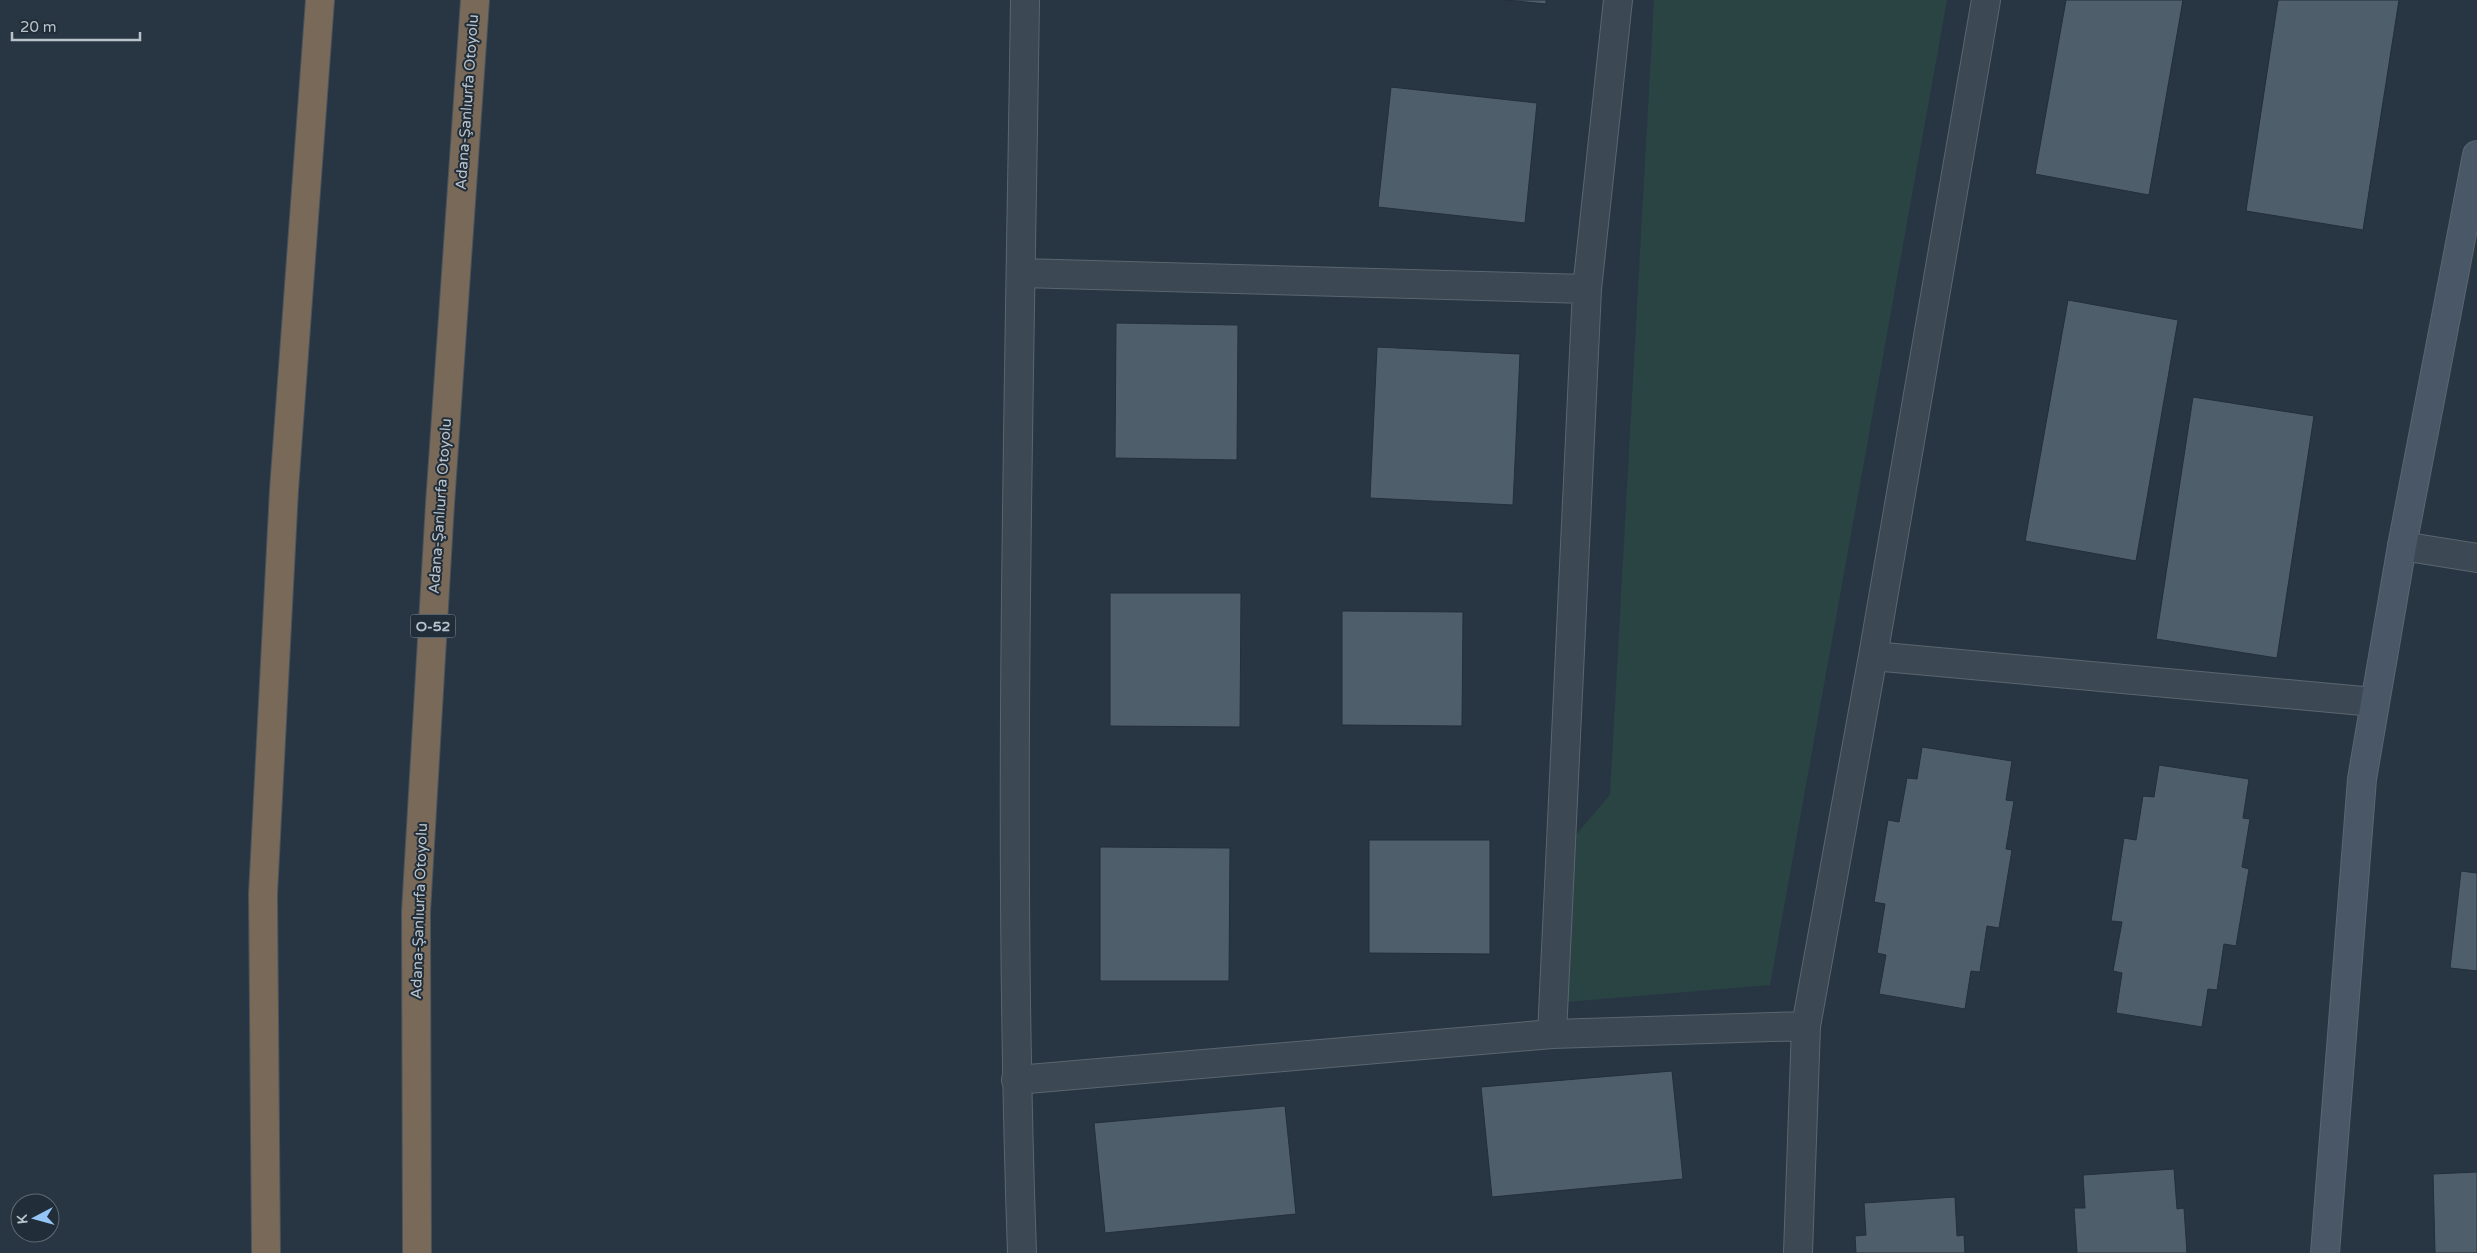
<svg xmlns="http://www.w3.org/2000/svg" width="2477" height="1253" font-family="'Varela Round',sans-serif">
<rect width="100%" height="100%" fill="#283643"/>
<path fill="#2a4444" d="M1654 0H1947L1770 985 1566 1002 1574 837 1610 795Z"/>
<path fill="#4e5e6b" stroke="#232f3a" d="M1505 0H1546V4Z
M2066 0H2183L2149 195 2035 174Z
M2278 0H2399L2363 230 2246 211Z
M1391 87 1537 103 1525 223 1378 207Z
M2068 300 2178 320 2136 561 2025 541Z
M1116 323 1238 325 1237 460 1115 458Z
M1377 347 1520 354 1513 505 1370 498Z
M2193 397 2314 416 2277 658 2156 639Z
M1110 593H1241L1240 727 1110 726Z
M1342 611 1463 612 1462 726 1342 725Z
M1922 747 2012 761 2006 800 2014 801 2006 849 2012 850 1999 928 1987 926 1980 972 1971 971 1965 1009 1879 994 1886 955 1877 953 1885 904 1874 902 1888 820 1899 822 1907 778 1917 779Z
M2159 765 2249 779 2243 818 2250 819 2242 867 2249 869 2236 946 2224 944 2217 990 2208 989 2202 1027 2116 1013 2122 973 2113 971 2122 922 2111 921 2124 838 2136 840 2143 796 2154 797Z
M1369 840H1490V954L1369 953Z
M1100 847 1230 848 1229 981H1100Z
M2461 871 2477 873V971L2450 968Z
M1672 1071 1683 1179 1492 1197 1481 1087Z
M1285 1106 1296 1214 1105 1233 1094 1123Z
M2174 1169 2177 1209 2184 1208 2187 1253H2077L2074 1208H2085L2083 1175Z
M2477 1172V1253H2435L2433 1174Z
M1955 1197 1957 1236 1964 1235 1965 1253H1856L1855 1236 1866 1235 1864 1203Z"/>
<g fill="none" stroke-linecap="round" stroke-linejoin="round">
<defs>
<path id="street" d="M1021 273 1587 289
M2402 546 2477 558
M1873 656 2374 702
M1552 1034 1587 289 1618 0
M1016 1080 1552 1034 1806 1026
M1022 1253C1007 835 1019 418 1025 0
M1798 1253 1806 1026 1873 656 1986 0"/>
<path id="secondary" d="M2325 1253 2362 779 2402 546 2477 155"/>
<path id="highway" d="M266 1253 263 894 284 490 320 0
M417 1253 416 912 440 504 475 0"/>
</defs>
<use href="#street" stroke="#5a6670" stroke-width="30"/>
<use href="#secondary" stroke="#5a6670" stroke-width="30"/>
<use href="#highway" stroke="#47535d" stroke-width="30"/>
<use href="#street" stroke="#3c4853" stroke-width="28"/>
<use href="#secondary" stroke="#4a5766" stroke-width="28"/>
<use href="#highway" stroke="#796959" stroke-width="28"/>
</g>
<g text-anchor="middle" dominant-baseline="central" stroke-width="4" stroke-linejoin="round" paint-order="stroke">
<rect fill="#212d38" stroke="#8b96a0" stroke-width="1" x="410.5" y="614.5" width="45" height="23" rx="4"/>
<g font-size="14" font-weight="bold" fill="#b9c3cc">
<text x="433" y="626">O-52</text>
</g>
<g font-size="15" fill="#b9c3cc" stroke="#212d38">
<text transform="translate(467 102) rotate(-86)">Adana-Şanlıurfa Otoyolu</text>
<text transform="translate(440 506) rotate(-86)">Adana-Şanlıurfa Otoyolu</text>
<text transform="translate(419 911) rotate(-88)">Adana-Şanlıurfa Otoyolu</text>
</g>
</g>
<g transform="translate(35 1218) rotate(264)"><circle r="24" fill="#212d38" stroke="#5e6973"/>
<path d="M0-4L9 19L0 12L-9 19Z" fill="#94c5f7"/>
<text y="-8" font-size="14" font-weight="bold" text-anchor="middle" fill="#b9c3cc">K</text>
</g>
<path d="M12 32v8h128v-8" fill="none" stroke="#b9c3cc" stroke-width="2.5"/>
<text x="20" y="32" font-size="15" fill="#b9c3cc" stroke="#212d38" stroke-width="4" paint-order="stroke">20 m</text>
</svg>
